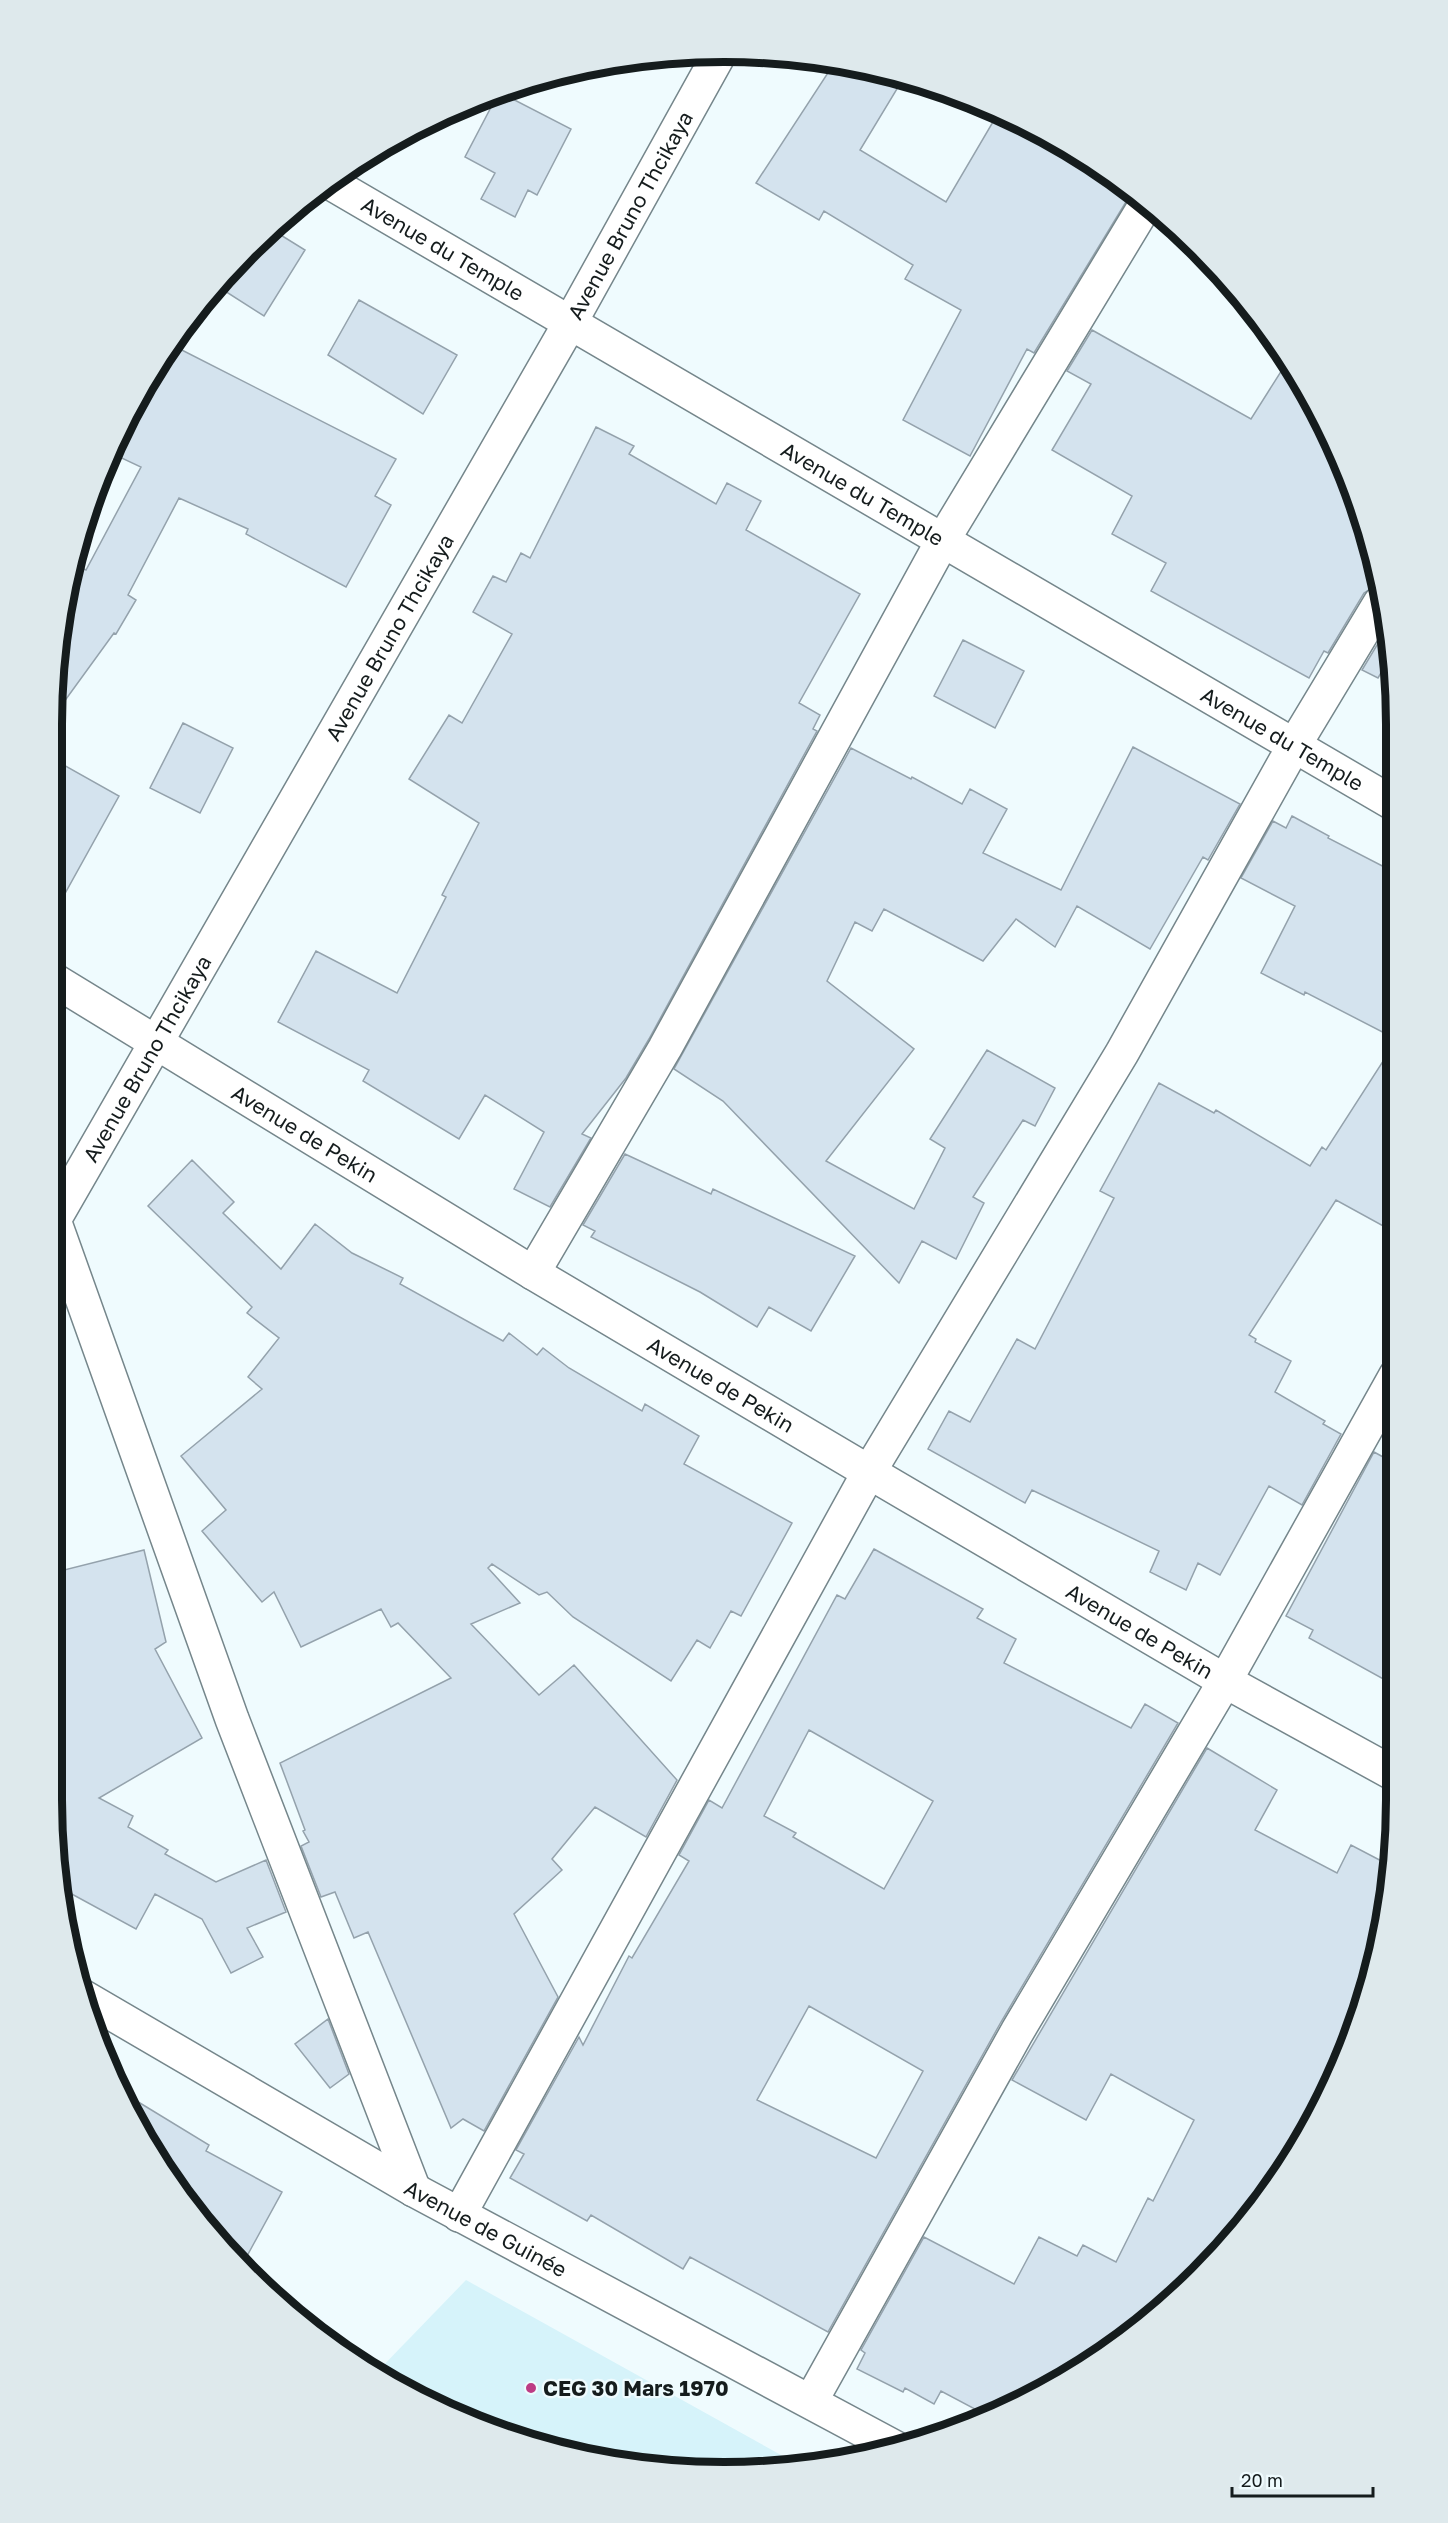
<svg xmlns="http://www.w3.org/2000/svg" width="1448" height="2523" font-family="'Golos Text',sans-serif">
<rect width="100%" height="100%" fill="#effbfe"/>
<path fill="#d6f3fa" d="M466 2280 799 2465 724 2472 549 2449 427 2403 376 2373Z"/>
<path fill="#d4e3ee" stroke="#94a2ac" stroke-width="1.5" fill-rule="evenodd" d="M835 62 855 64 903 79 860 150 946 202 997 115 1118 181 1132 192 1034 353 1027 349 970 456 903 420 961 310 905 279 913 265 824 211 819 220 756 183Z
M499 92 571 129 537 195 528 190 515 217 481 199 495 173 465 157Z
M271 229 305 250 264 316 217 286 248 248Z
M359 300 457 355 423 414 328 355Z
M1092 330 1251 419 1287 362 1307 387 1361 508 1377 585 1364 593 1328 653 1324 651 1309 678 1151 591 1166 563 1112 534 1132 496 1052 450 1091 384 1067 371Z
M170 344 396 459 375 496 391 505 346 587 246 534 248 529 179 498 128 595 136 600 116 634 114 633 53 717 52 680 71 587 82 568 86 570 141 467 113 454Z
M596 427 634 446 629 454 716 504 727 483 761 501 746 530 860 594 799 703 820 715 813 729 817 731 649 1039 626 1078 582 1134 591 1138 550 1207 514 1189 544 1132 485 1095 459 1139 363 1081 369 1070 278 1022 316 951 397 993 446 897 442 895 479 823 409 779 449 715 462 723 512 634 473 612 493 576 506 582 521 553 530 558Z
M1386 630 1391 656 1378 678 1362 670Z
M963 640 1024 671 995 728 934 696Z
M183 723 233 748 200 813 150 788Z
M1133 747 1240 804 1208 860 1203 857 1150 949 1077 906 1055 947 1016 919 983 961 884 909 872 931 855 922 827 981 914 1049 826 1161 914 1209 945 1148 930 1139 987 1050 1055 1088 1035 1126 1023 1120 973 1197 984 1203 956 1259 922 1241 899 1283 723 1101 674 1069 851 748 911 779 912 777 962 804 970 789 1007 809 983 853 1061 890Z
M53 759 119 796 53 915Z
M1292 816 1329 836 1328 838 1396 873V1039L1305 992 1304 995 1261 973 1295 906 1241 878 1273 821 1286 828Z
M1396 1041V1233L1336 1200 1249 1335 1256 1339 1255 1342 1291 1361 1275 1392 1325 1421 1323 1424 1341 1434 1302 1505 1269 1486 1220 1575 1198 1563 1186 1590 1150 1572 1159 1551 1032 1490 1025 1503 928 1449 949 1411 970 1422 1017 1339 1035 1349 1114 1198 1100 1191 1159 1083 1214 1113 1216 1110 1310 1166 1322 1147 1326 1150Z
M625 1154 711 1194 713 1189 855 1256 811 1331 769 1307 757 1327 700 1292 591 1237 595 1231 583 1225Z
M192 1160 234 1202 223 1213 281 1269 315 1224 352 1253 403 1278 400 1284 503 1341 509 1333 537 1355 543 1348 569 1368 642 1411 645 1404 699 1436 684 1464 792 1523 741 1616 731 1611 710 1648 697 1640 671 1681 573 1617 547 1592 539 1595 492 1564 488 1568 520 1603 471 1624 539 1695 574 1665 677 1780 646 1837 595 1807 552 1859 562 1870 514 1914 558 1997 484 2131 463 2119 451 2128 368 1932 354 1938 335 1892 321 1897 301 1846 309 1842 303 1831 305 1830 280 1763 451 1678 398 1623 391 1627 381 1609 301 1647 274 1592 262 1602 202 1531 226 1510 181 1456 262 1389 248 1377 279 1338 247 1313 252 1307 148 1206Z
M1374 1452 1396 1464V1686L1309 1638 1313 1630 1286 1616Z
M874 1549 983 1609 977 1618 1016 1639 1004 1663 1131 1728 1145 1704 1178 1723 1001 2022 828 2332 690 2257 683 2269 591 2215 587 2221 510 2178 524 2154 516 2150 579 2037 583 2045 629 1956 632 1958 689 1861 679 1855 709 1800 722 1808 837 1595 845 1599ZM809 1730 933 1801 884 1889 793 1837 796 1833 764 1816ZM809 2006 923 2071 876 2158 757 2100Z
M144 1550 166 1642 155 1649 202 1738 99 1798 133 1816 128 1827 168 1850 165 1854 216 1882 266 1860 286 1912 247 1928 263 1957 231 1973 202 1919 155 1894 136 1929 57 1886 56 1572Z
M1207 1748 1277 1790 1255 1830 1337 1873 1351 1845 1391 1866 1361 2016 1284 2173 1230 2243 1134 2333 1093 2360 1085 2354 1074 2373 1060 2382 986 2415 941 2391 934 2404 905 2388 903 2392 857 2369 865 2353 861 2350 924 2237 1014 2284 1039 2237 1077 2256 1083 2245 1116 2262 1148 2198 1153 2201 1194 2120 1111 2074 1086 2120 1012 2080Z
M328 2019 349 2074 330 2088 295 2044Z
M117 2089 209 2145 206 2151 282 2192 241 2267 190 2208Z"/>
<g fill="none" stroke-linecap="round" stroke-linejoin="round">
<defs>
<g id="minor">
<path id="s1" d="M329 182 1396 805"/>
<path id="s2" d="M54 980 533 1273 869 1472 1225 1681 1396 1775"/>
<path d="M533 1273 665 1048 943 540 1146 204"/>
<path id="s3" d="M82 1996 414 2190 896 2448"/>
<path id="s4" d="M414 2190 232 1719 54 1220 570 323 721 51"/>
<path d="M459 2215 869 1472 1122 1053 1295 744 1380 603"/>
<path d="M811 2401 1017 2032 1225 1681 1396 1375"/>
</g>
</defs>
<use href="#minor" stroke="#75868b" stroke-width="36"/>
<use href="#minor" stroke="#fff" stroke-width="33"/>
</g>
<circle fill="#bd3c85" stroke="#effbfe" stroke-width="2" cx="531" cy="2388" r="6"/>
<g text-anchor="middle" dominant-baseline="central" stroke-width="4.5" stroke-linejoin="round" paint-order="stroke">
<g font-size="21" fill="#151c1d" stroke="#effbfe">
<text stroke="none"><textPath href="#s4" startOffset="2193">Avenue Bruno Thcikaya</textPath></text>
<text stroke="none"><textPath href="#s1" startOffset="132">Avenue du Temple</textPath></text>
<text stroke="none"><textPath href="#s1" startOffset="618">Avenue du Temple</textPath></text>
<text stroke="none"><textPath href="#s4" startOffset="1707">Avenue Bruno Thcikaya</textPath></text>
<text stroke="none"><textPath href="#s1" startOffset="1104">Avenue du Temple</textPath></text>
<text stroke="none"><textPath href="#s4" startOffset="1221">Avenue Bruno Thcikaya</textPath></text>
<text stroke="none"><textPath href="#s2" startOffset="294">Avenue de Pekin</textPath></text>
<text stroke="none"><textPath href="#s2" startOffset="780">Avenue de Pekin</textPath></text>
<text stroke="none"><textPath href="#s2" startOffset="1266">Avenue de Pekin</textPath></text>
<text stroke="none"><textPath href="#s3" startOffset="466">Avenue de Guinée</textPath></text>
</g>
<g font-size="21" font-weight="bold" fill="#151c1d" stroke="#effbfe" text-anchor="start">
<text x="543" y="2388">CEG 30 Mars 1970</text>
</g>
</g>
<path d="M0 0H1448V2523H0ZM724 62H724A662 662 0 0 1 1386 724V1800A662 662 0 0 1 724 2462H724A662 662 0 0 1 62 1800V724A662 662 0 0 1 724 62Z" fill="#dee9ec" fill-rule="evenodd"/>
<path fill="none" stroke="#151c1d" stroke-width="8" d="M724 62H724A662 662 0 0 1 1386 724V1800A662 662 0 0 1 724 2462H724A662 662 0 0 1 62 1800V724A662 662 0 0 1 724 62Z"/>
<path d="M1232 2487v9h141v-9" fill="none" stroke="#151c1d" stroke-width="3"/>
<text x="1241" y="2487" font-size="18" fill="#151c1d" stroke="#effbfe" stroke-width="4.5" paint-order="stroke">20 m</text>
</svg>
